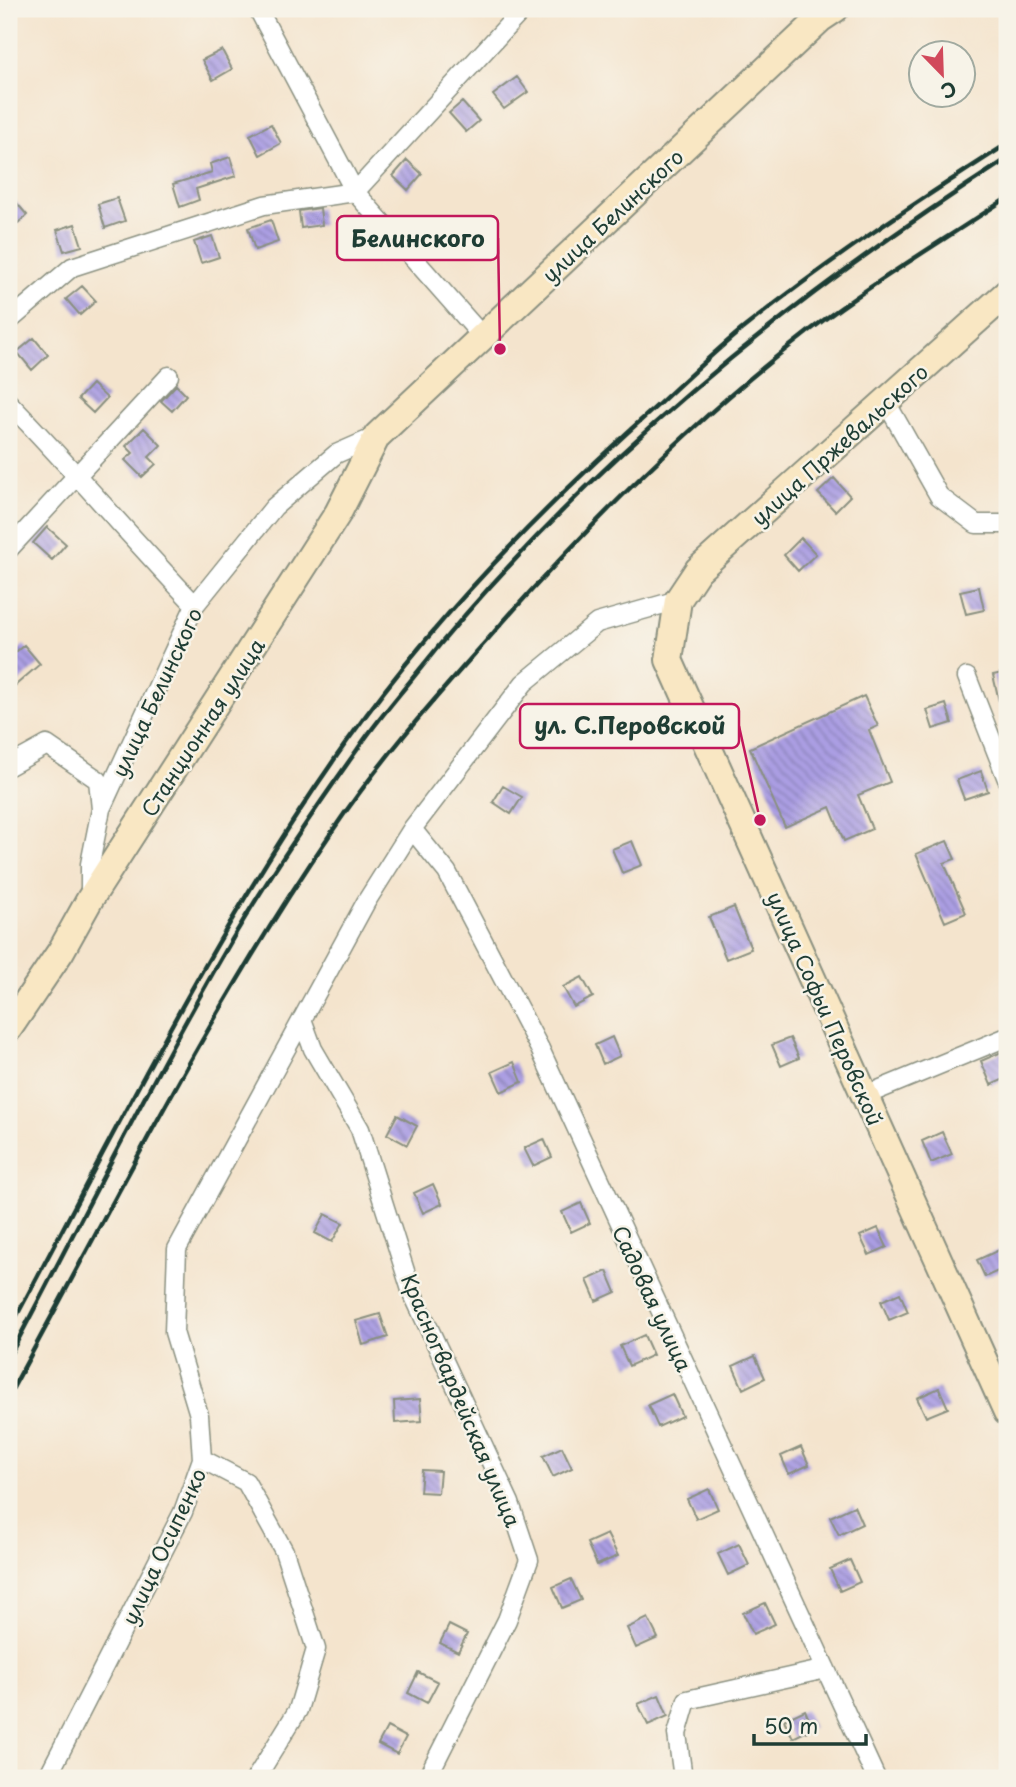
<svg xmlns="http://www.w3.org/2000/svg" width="1016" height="1787" font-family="'Playpen Sans',sans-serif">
<defs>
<pattern id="building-back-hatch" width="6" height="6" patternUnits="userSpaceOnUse" patternTransform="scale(1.75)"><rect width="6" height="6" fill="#ab9ee3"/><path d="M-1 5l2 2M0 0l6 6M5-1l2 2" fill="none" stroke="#8b82b9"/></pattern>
</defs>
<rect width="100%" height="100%" fill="#f7f3e8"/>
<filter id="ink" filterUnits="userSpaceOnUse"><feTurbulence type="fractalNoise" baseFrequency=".0143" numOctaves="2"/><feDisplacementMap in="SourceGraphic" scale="14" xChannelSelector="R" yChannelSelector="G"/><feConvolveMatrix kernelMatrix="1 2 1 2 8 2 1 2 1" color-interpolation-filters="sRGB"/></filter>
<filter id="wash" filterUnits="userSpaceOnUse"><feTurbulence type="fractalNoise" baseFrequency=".00686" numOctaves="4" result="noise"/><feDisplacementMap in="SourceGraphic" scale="28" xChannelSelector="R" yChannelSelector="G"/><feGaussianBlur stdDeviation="1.57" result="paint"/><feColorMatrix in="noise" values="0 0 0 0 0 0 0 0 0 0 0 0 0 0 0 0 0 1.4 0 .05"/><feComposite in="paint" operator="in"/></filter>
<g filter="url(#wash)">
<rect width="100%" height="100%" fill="#f4e4cd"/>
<g id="blocks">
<path fill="url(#building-back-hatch)" d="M222 50 232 69 213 80 202 60Z
M517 77 528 92 504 109 493 95Z
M462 102 479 121 466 132 449 113Z
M271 124 281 143 260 155 250 135Z
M230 157 236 176 196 189 199 200 180 207 173 184 212 172 210 164Z
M407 160 422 174 408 190 393 176Z
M9 194 27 215 9 231Z
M117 198 125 221 105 228 98 204Z
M320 208 322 225 301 228 299 211Z
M271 220 278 242 255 250 248 228Z
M75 224 82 246 64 251 57 230Z
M212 236 219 257 201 263 194 242Z
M82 286 96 301 80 315 66 299Z
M34 338 48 355 32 370 17 352Z
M92 384 107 398 93 413 78 399Z
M176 385 186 395 172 411 161 401Z
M144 428 161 445 149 457 156 464 142 477 125 460 133 453 126 446Z
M834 478 850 496 835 511 818 493Z
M47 527 66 544 52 560 33 543Z
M801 538 816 554 798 571 784 555Z
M979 587 984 610 966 614 960 591Z
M24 645 40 664 9 691V658Z
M1007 672V714H1002L993 675Z
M864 696 878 726 869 730 890 782 858 795 872 829 844 841 830 807 785 827 750 748Z
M946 704 952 723 933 729 927 710Z
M981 771 988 791 964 799 957 780Z
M503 786 522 797 511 814 493 802Z
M632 841 642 865 622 873 612 849Z
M947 841 955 859 944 863 966 913 945 922 916 854Z
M734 907 751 949 726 959 709 917Z
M582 977 593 997 574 1007 563 987Z
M612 1037 620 1056 603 1064 595 1045Z
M790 1038 799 1058 781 1066 772 1045Z
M1004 1051 1007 1078 991 1085 981 1061Z
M514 1062 522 1082 501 1092 492 1072Z
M397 1115 417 1126 407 1145 387 1134Z
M942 1132 952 1154 931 1163 922 1141Z
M544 1139 552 1157 533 1166 524 1148Z
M433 1184 442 1204 423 1213 414 1193Z
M581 1203 590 1223 571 1232 562 1212Z
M325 1214 343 1223 332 1242 315 1233Z
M878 1228 887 1247 869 1255 860 1236Z
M1001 1249 1007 1267 985 1277 977 1260Z
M607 1271 616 1292 596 1301 587 1280Z
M900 1293 908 1312 889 1320 881 1301Z
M380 1314 388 1337 363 1345 356 1321Z
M644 1335 653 1355 629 1366 620 1346Z
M755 1356 765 1378 743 1389 733 1366Z
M939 1388 948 1408 926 1417 917 1398Z
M672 1394 682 1416 658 1427 648 1405Z
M420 1399 422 1421 395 1423 394 1401Z
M562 1447 572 1468 553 1477 543 1456Z
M801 1447 809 1465 789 1474 781 1456Z
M422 1470 440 1471 438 1493 420 1492Z
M709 1489 718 1509 696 1519 687 1499Z
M854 1506 862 1524 839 1535 830 1517Z
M607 1534 618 1556 597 1565 587 1543Z
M739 1544 749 1565 728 1575 718 1554Z
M850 1560 860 1582 840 1591 830 1569Z
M571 1579 581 1600 562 1608 553 1587Z
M765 1603 775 1624 753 1634 743 1613Z
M648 1618 658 1638 636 1648 627 1628Z
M449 1625 467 1634 458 1652 440 1643Z
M418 1672 438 1682 427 1703 408 1693Z
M659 1695 668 1716 648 1725 638 1704Z
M805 1710 813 1728 793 1738 784 1720Z
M387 1727 406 1737 397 1754 378 1744Z"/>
</g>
</g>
<g filter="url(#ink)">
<use href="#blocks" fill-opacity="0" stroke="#8a9080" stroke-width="2"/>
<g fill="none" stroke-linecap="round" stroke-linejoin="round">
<defs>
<path id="street" d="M258 9 355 192 482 336
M9 321 72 267 264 205 355 192 523 9
M886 402 939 496 976 524H1007
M9 403C73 469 132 539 195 605
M9 549 169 376
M967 677 1007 779
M9 766 47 745 98 780 101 809
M412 829 447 872 540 1049 876 1778
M90 899V864L101 809 195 605 274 507 336 454 377 436
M302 1019 313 1049 360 1129 411 1290 510 1503 529 1560 507 1620 427 1778
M866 1095 1007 1037
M202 1459 246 1482 284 1551 316 1649 298 1710 256 1778
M47 1778 183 1512 202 1459 199 1415 174 1332 177 1249 366 902 412 829 524 683 597 623 678 600
M683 1778 677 1734 687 1700 826 1669"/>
<path id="secondary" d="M1007 293 698 570 678 600 669 660 1007 1412
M9 1028 61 951 90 899 338 513 377 436 820 19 835 9"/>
</defs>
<use href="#street" stroke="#8a9080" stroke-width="21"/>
<use href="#secondary" stroke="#8a9080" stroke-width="30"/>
<use href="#street" stroke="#fff" stroke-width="18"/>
<use href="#secondary" stroke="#f9e7c3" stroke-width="26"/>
<path stroke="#1f3d34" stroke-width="4.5" d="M9 1330C116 1131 216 925 348 740 436 616 545 505 659 404 686 379 713 353 741 330 826 262 916 202 1007 144
M9 1357C82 1219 152 1078 230 943 268 877 313 812 357 750 375 723 396 699 416 674 580 468 786 301 1007 159
M9 1395C113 1205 210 1009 333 830 379 762 433 700 488 639 585 528 692 421 809 331 872 283 941 242 1007 198"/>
</g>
</g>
<g text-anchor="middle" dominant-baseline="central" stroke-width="5" stroke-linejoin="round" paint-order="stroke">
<g font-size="21" fill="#1f3d34" stroke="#f7f3e8">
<text transform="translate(612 215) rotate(-43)">улица Белинского</text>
<text transform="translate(839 444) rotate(-42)">улица Пржевальского</text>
<text transform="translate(156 692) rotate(-65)">улица Белинского</text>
<text transform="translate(202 727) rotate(-57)">Станционная улица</text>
<text transform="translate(826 1008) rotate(66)">улица Софьи Перовской</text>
<text transform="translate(653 1298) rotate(65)">Садовая улица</text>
<text transform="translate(462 1400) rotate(67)">Красногвардейская улица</text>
<text transform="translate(163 1546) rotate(-65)">улица Осипенко</text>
</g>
</g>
<path fill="none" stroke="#c2185b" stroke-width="2.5" d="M500 349L498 238M760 820L739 726"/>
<g fill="#c2185b" stroke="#f7f3e8" stroke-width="2.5">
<circle cx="500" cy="349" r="7"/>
<circle cx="760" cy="820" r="7"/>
</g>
<g fill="#f7f3e8" stroke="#c2185b" stroke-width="2.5">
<rect x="337" y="216" width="161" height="44" rx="7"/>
<rect x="520" y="704" width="219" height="44" rx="7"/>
</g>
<g font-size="23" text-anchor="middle" font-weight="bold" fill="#1f3d34">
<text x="418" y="247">Белинского</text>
<text x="630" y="734">ул. С.Перовской</text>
</g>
<rect width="1016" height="1787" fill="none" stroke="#f7f3e8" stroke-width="35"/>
<g transform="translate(942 74) rotate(157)"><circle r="33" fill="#f7f3e8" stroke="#a1aaa0" stroke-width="2"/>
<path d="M0-5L12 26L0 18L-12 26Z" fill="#d1495b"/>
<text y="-10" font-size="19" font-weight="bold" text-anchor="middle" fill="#1f3d34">С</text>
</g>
<path d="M754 1734v10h112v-10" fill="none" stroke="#1f3d34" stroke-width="3.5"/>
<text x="764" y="1734" font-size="21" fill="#1f3d34" stroke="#f7f3e8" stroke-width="5" paint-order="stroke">50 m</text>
</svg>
